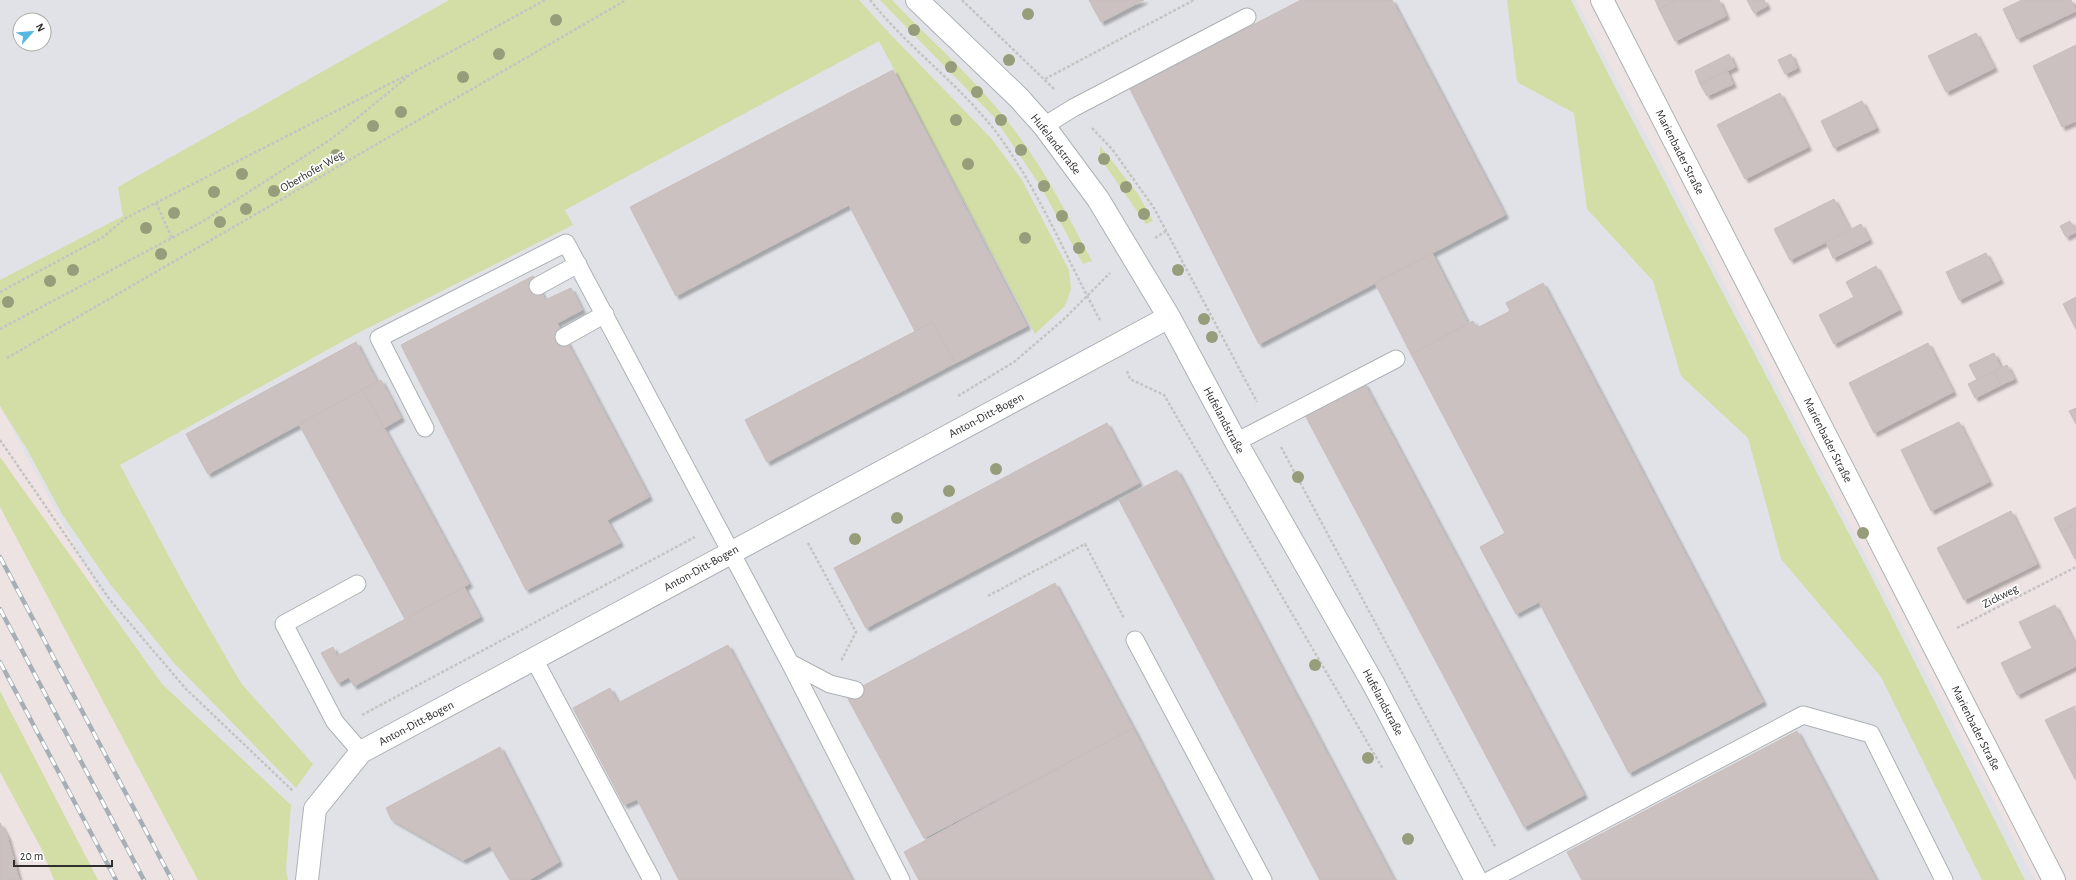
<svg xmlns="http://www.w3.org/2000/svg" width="2076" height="880" font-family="'Alegreya Sans',sans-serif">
<defs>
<filter id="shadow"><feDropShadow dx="3.5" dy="3.5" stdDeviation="1" flood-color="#0004"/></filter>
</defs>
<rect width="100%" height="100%" fill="#ede3e2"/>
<path fill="#e1e2e7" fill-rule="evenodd" d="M0 0H1576L2035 880H253L0 406ZM20 20H44V44H20Z"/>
<path fill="#d3dda6" d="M449 0H859L891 35 991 138 1022 180 1069 270 1071 289 1065 306 1035 334 879 41 565 210 573 225 356 334 120 465 187 590 241 683 313 764 296 788 174 663 110 584 62 514 28 451 0 406V280L123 216 118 187Z
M880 0H892C934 44 982 85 1018 135 1047 174 1069 218 1092 261L1083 264 1041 187 994 117Z
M1507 0H1571L1616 89 1867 568 2025 880H1982L1881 677 1781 559 1748 438 1681 376 1653 281 1587 209 1574 113 1517 82Z
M1100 146 1138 194 1153 221 1146 224 1100 158Z
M0 457 162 684 291 805 286 870 288 880H198L0 507Z
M0 691 98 880H54L42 850 0 772Z"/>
<path fill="#cac1c0" stroke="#c9bebc" filter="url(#shadow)" d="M1089 0H1144L1101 22Z
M1301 0H1392L1505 215 1259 344 1130 89Z
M1655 0H1678L1659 9Z
M1678 0H1719L1726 16 1675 41 1659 9Z
M1747 0H1764L1767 6 1754 13Z
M2022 0H2071L2076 11 2017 39 2003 9Z
M1976 33 1994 68 1946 92 1928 56Z
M2076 45V121L2062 127 2033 66Z
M1729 54 1735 67 1700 84 1695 71Z
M1791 54 1797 68 1785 74 1778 60Z
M893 70 1027 326 955 363 933 322 915 331 849 205 676 296 630 207Z
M1727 71 1733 84 1707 96 1700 84Z
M1780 93 1808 147 1745 179 1717 125Z
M1862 101 1876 128 1834 148 1821 121Z
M1834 199 1850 230 1790 260 1774 229Z
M2070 221 2076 232 2066 237 2060 226Z
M1861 224 1869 240 1833 258 1826 242Z
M1432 253 1468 324 1411 354 1375 283Z
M1986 253 2000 280 1959 300 1946 272Z
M1876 266 1899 310 1834 344 1819 315 1854 297 1846 282Z
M533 276 545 300 571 288 582 310 557 323 649 497 607 520 620 543 526 590 401 345Z
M1543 283 1763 702 1629 773 1539 602 1516 614 1480 547 1505 533 1411 354 1473 321 1477 328 1510 311 1506 303Z
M2076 297V329L2063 304Z
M933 322 955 363 767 462 745 420Z
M356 342 377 382 208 474 186 434Z
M1928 343 1953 392 1874 433 1849 383Z
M1994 353 2001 368 1977 380 1969 365Z
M2007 365 2014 379 2001 385 1994 371Z
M1994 371 2001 385 1975 398 1968 384Z
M381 380 401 418 384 428 363 389Z
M1364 383 1584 795 1524 827 1305 415Z
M363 389 469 584 405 619 299 424Z
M2076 408V424L2069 411Z
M1959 422 1989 482 1931 511 1901 450Z
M1107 423 1139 483 866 628 834 568Z
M1177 470 1394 880H1320L1119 500Z
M2076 507V524L2061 532 2054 518Z
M2011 511 2037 564 1964 600 1937 548Z
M2076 524V541L2068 545 2061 532Z
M2076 541V559H2075L2068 545Z
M1055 583 1133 728 924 838 846 695Z
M464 587 480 617 354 686 349 677 338 683 321 653 333 647 337 656Z
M2055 605 2076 646V666L2017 695 2001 663 2032 648 2019 622Z
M728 645 852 880H679L637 799 624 805 573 708 610 688 618 703Z
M2075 706 2076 778 2075 779 2045 720Z
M1133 728 1212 880H919L904 852Z
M1797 731 1876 880H1582L1567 852Z
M500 747 559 862 529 880H510L490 846 463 860 391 819 386 808Z
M0 823 7 836 19 880H0Z"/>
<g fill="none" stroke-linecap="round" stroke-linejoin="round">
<defs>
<path id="lane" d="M1044 126 1073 108 1247 17
M538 286 578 264
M564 337 605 314
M425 428 379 338 566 243 790 663 830 684 855 690
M1236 442 1396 359
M357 584 284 624 335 722 361 752
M1135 640 1263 880
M534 659 652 880
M790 663 901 880
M1490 880 1803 715 1871 734 1944 880"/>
<path id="street" d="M917 0 1019 98 1044 126 1098 199 1169 317 1236 442 1374 685 1476 880
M1602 0 2054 880
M307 880 315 809 361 752 1169 317"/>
</defs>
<use href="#lane" stroke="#abb2b5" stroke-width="19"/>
<use href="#street" stroke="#abb2b5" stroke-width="24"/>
<path stroke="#c4c4c4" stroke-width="2.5" stroke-dasharray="3 2" stroke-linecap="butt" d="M870 0C909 49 962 86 999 136 1041 194 1067 260 1101 322
M962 0 1055 90
M1045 79 1194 0
M1092 128 1112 149 1154 208 1257 402
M156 203 172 238
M1155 238 1166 231
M0 292 103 237 126 218 407 75
M0 329 200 223 333 138 412 73 545 0
M7 358 626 0
M1127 371 1130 379 1164 395 1383 769
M958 396 1014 362 1063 320 1110 273
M0 440 110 600 186 689 293 791
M1281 447 1496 848
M808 543 856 632 841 661
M988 596 1085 544 1124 618
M1957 628 2076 567
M362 715 695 537"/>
<use href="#lane" stroke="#fff" stroke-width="17"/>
<use href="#street" stroke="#fff" stroke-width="22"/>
<defs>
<path id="rail" d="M0 557 172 880
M0 609 144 880
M0 662 116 880"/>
</defs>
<use href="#rail" stroke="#a5afb5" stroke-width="4.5"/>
<use href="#rail" stroke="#fff" stroke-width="3" stroke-dasharray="9" stroke-linecap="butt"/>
</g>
<g fill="#979d7a">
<circle cx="1028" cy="14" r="6"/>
<circle cx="556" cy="20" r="6"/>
<circle cx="914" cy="30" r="6"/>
<circle cx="499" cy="54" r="6"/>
<circle cx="1009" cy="60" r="6"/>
<circle cx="951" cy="67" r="6"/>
<circle cx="463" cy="77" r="6"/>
<circle cx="977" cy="92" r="6"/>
<circle cx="401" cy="112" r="6"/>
<circle cx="956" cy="120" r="6"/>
<circle cx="1001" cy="120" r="6"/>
<circle cx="373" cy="126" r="6"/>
<circle cx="1021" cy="150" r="6"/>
<circle cx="336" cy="155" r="6"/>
<circle cx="1104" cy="159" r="6"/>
<circle cx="968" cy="164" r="6"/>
<circle cx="242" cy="174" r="6"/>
<circle cx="1044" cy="186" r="6"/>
<circle cx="1126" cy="187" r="6"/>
<circle cx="274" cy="191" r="6"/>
<circle cx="214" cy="192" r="6"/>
<circle cx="246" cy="209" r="6"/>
<circle cx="174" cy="213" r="6"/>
<circle cx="1144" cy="214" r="6"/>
<circle cx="1062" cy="216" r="6"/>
<circle cx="220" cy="222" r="6"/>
<circle cx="146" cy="228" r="6"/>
<circle cx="1025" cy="238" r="6"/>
<circle cx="1079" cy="248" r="6"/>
<circle cx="161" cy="254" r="6"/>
<circle cx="73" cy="270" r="6"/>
<circle cx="1178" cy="270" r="6"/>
<circle cx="50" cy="281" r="6"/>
<circle cx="8" cy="302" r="6"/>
<circle cx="1204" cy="319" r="6"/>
<circle cx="1212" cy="337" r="6"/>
<circle cx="996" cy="469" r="6"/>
<circle cx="1298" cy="477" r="6"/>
<circle cx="949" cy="491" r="6"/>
<circle cx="897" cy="518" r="6"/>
<circle cx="1863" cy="533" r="6"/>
<circle cx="855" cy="539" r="6"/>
<circle cx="1315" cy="665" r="6"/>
<circle cx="1368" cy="758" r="6"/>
<circle cx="1408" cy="839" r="6"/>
</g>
<g text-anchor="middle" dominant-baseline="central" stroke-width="3.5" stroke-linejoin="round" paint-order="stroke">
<g font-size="12" fill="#2e2e2e" stroke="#fff">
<text transform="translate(1056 144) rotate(52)">Hufelandstraße</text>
<text transform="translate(1680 152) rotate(63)">Marienbader Straße</text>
<text transform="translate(312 171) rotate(-30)">Oberhofer Weg</text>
<text transform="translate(986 415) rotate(-28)">Anton-Ditt-Bogen</text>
<text transform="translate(1224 420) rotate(62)">Hufelandstraße</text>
<text transform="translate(1828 440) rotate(63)">Marienbader Straße</text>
<text transform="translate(701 568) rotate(-29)">Anton-Ditt-Bogen</text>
<text transform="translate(2000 596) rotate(-27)">Zickweg</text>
<text transform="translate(1383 702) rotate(62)">Hufelandstraße</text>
<text transform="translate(416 723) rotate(-28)">Anton-Ditt-Bogen</text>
<text transform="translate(1976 728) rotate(63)">Marienbader Straße</text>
</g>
</g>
<g transform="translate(32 32) rotate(63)"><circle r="19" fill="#ffffff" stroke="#ababab"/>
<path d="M0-3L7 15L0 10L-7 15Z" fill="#56b6e6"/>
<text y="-6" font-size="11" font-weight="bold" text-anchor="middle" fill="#2e2e2e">N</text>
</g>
<path d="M14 860v6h98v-6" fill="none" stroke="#2e2e2e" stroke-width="2"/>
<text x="20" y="860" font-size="12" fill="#2e2e2e" stroke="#ffffff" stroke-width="3" paint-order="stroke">20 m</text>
</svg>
